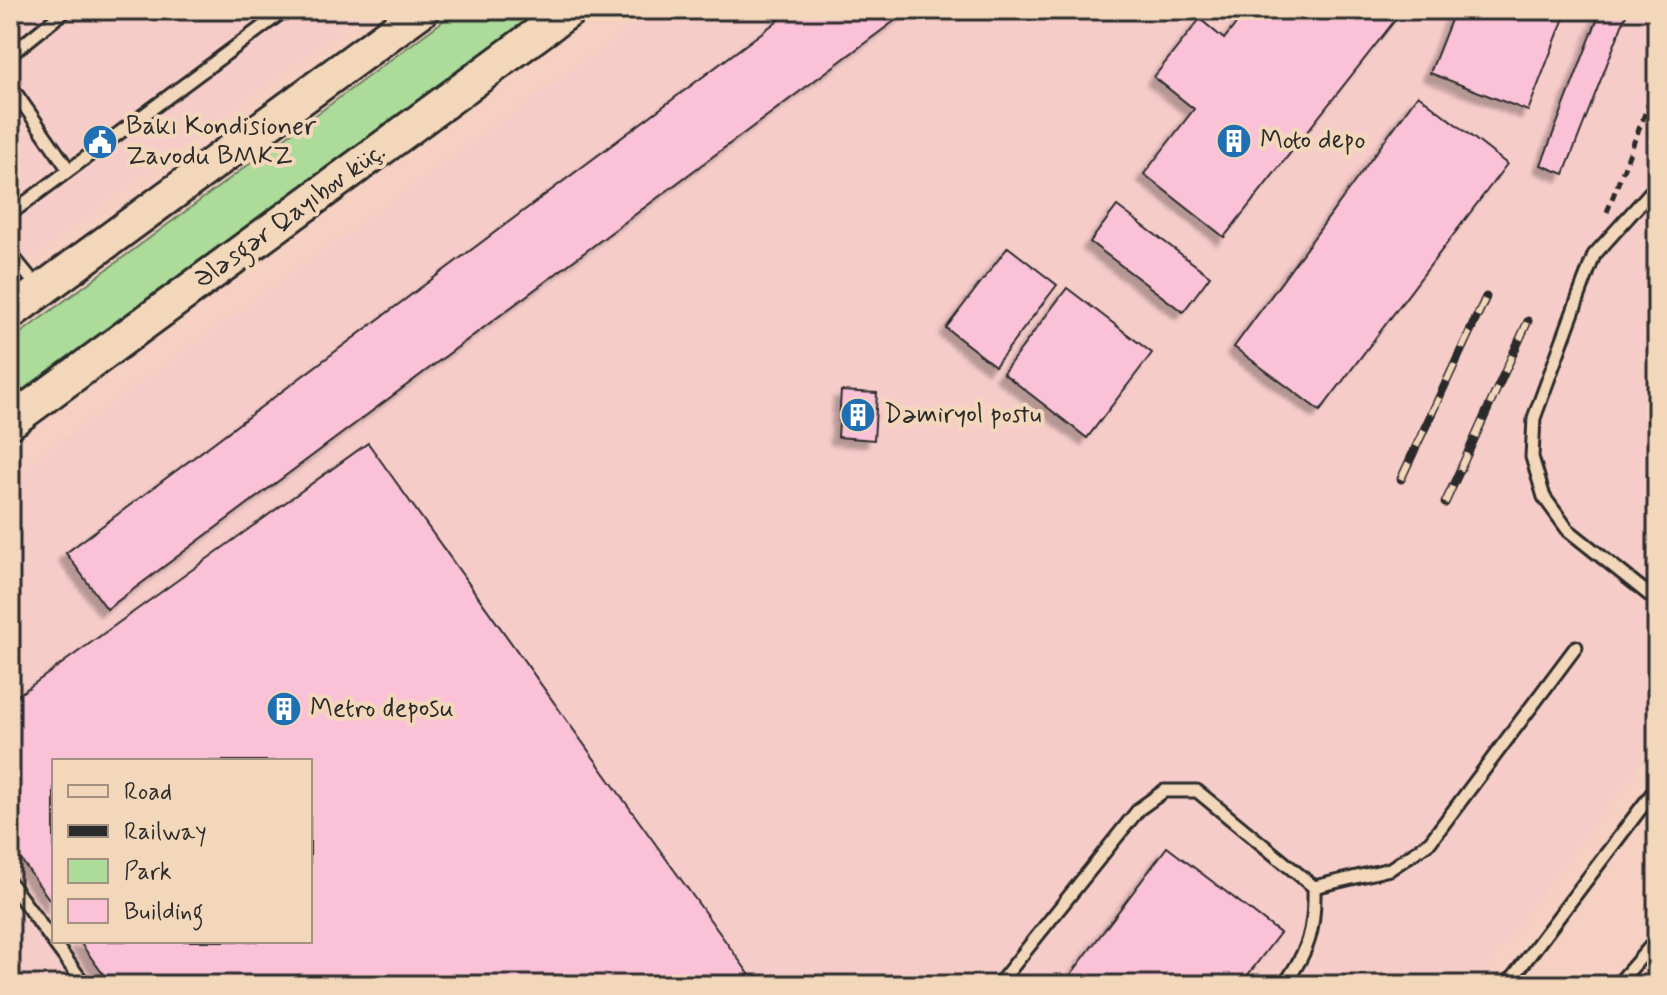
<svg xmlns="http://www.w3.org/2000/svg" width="1667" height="995" font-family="Mynerve,sans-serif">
<defs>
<filter id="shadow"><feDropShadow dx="-7" dy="7" stdDeviation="2" flood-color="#0004"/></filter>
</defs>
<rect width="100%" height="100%" fill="#f5d0c3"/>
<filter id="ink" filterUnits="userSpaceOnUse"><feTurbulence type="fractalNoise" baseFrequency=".0125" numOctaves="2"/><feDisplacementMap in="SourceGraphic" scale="16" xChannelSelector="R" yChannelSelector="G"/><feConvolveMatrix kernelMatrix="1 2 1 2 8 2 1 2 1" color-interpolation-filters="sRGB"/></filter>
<g filter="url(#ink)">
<path fill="#f6ccc9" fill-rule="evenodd" d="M10 10H368L10 274Z
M655 10H1657V741L1473 985H10V478ZM54 761H310V941H54Z"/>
<path fill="#acdb9a" stroke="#6c8362" stroke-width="2" d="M458 10H541L10 399V341Z"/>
<path fill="#fac1d7" stroke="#2b2b2b" stroke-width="2" filter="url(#shadow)" d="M792 10H909L107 609 66 553Z
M1247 10H1403L1224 237 1144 174 1194 109 1154 77 1200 19 1224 39Z
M1455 10H1567L1528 111 1430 73Z
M1601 10H1628L1564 174 1541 165Z
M1418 95 1507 164 1320 411 1234 347Z
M1117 206 1210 276 1183 312 1090 242Z
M1008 247 1057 285 995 366 946 328Z
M1067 288 1152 353 1087 438 1003 373Z
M841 391 877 393 874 440 838 437Z
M368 443 631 810 757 985H111L79 941H310V761H54V906L10 844V701Z
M1167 847 1280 933 1240 985H1063Z"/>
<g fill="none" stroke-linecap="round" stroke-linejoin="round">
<defs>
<path id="service" d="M10 55 66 10
M10 85 69 170
M1657 185 1594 255 1534 418 1532 457 1544 497 1568 530 1657 601
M10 214 285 10
M10 253 40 290
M10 883 85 985
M998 985 1139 809 1164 791H1197L1314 887 1390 869 1430 842 1576 647
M1284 985C1309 949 1315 931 1314 887
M1507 985 1657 787
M1617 985 1657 939"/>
<path id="secondary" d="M10 313 422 10
M10 422 570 10"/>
</defs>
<use href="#service" stroke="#2b2b2b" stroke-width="17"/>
<use href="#secondary" stroke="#2b2b2b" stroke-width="38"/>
<path stroke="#2b2b2b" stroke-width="5" stroke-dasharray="8 6" stroke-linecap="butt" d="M1607 212 1657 82"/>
<use href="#service" stroke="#f3d7ba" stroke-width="11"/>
<use href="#secondary" stroke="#f3d7ba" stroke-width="32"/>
<defs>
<path id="rail" d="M1401 479 1486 297
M1445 503 1528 321"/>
</defs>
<use href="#rail" stroke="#2b2b2b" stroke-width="9"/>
<use href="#rail" stroke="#f3d7ba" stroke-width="6" stroke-dasharray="18" stroke-linecap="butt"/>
</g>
</g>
<defs>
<symbol id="building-disc" viewBox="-11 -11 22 22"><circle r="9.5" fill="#1f6fb2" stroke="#f3d7ba"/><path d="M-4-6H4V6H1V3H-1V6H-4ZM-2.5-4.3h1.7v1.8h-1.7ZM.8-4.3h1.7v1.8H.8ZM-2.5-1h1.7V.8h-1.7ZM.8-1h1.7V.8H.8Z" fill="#fff"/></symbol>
<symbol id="civic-disc" viewBox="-11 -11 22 22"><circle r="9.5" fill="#1f6fb2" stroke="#f3d7ba"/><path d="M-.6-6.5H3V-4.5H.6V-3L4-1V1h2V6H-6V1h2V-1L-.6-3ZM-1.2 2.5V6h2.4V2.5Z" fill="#fff"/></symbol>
</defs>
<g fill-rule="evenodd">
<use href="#building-disc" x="1214" y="121" width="40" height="40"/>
<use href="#civic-disc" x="80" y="122" width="40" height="40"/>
<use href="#building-disc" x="838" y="395" width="40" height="40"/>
<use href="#building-disc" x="264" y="689" width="40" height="40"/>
</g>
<g text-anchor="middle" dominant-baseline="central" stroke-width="8" stroke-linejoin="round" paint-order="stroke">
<g font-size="26" fill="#2b2b2b" stroke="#f3d7ba" text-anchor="start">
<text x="126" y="127">Bakı Kondisioner<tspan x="126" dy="30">Zavodu BMKZ</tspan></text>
<text x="1260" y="141">Moto depo</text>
<text x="884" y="415">Dəmiryol postu</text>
<text x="310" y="709">Metro deposu</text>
</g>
<g font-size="26" fill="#2b2b2b" stroke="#f3d7ba">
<text transform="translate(290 216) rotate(-36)">Ələsgər Qayıbov küç.</text>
</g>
</g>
<rect width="1667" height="995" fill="none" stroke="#f3d7ba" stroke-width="40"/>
<rect x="20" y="20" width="1627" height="955" fill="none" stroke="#2b2b2b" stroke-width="3" filter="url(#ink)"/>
<rect x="52" y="759" width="260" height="184" fill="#f3d7ba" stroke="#a39281" stroke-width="2"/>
<rect x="68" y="785" width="40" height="12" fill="#f3d7ba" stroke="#a39281" stroke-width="2"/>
<text x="124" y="799" font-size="24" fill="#2b2b2b">Road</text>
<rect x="68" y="825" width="40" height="12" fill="#2b2b2b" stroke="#a39281" stroke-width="2"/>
<text x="124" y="839" font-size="24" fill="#2b2b2b">Railway</text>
<rect x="68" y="859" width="40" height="24" fill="#acdb9a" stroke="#a39281" stroke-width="2"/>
<text x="124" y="879" font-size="24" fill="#2b2b2b">Park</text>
<rect x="68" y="899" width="40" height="24" fill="#fac1d7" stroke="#a39281" stroke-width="2"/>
<text x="124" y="919" font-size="24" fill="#2b2b2b">Building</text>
</svg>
